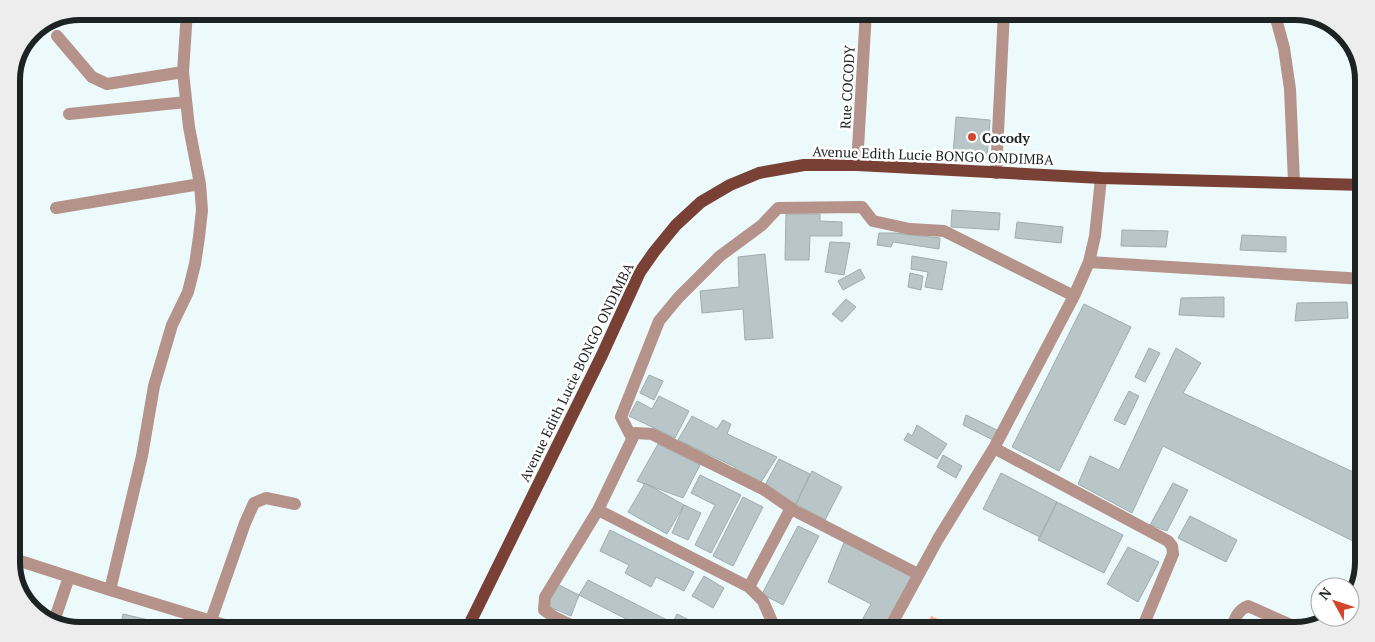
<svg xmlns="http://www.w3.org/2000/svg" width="1375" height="642" font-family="'PT Serif',serif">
<rect width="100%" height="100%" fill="#ecfafc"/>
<path fill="#fdb1a1" d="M931 616H932L961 631H924Z"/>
<path fill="#b8c6c8" stroke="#a0adaf" d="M956 117 990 120 987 157 953 155Z
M952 210 1000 213 999 230 951 227Z
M786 214H820V221L842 222V236H810L809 260H785Z
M1017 222 1063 227 1061 243 1015 238Z
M1122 230 1168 231 1166 247 1121 246Z
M879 233H895L940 238 939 249 893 242 891 247 877 245Z
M1242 235 1286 237V252L1240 250Z
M830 242 850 243 844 275 825 272Z
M765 254 773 338 745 340 743 309 702 313 700 291 739 287 738 257Z
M912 256 947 262 942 290 925 287 928 272 911 269Z
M860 269 865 278 843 290 838 281Z
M910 273 923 276 921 290 908 287Z
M1224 297V317L1179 315 1181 298Z
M846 299 856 307 842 322 832 314Z
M1347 302 1348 318 1295 321 1297 303Z
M1084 304 1131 327 1059 471 1012 447Z
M1149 348 1160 353 1145 382 1135 377Z
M1176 348 1201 363 1183 393 1364 477V516L1353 541 1163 446 1132 513 1078 484 1090 456 1119 470Z
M649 375 663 381 654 400 640 393Z
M1129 391 1139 396 1125 425 1114 420Z
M659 396 689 411 675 438 629 416 637 401 652 409Z
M966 415 997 430 993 440 963 425Z
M692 416 717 429 723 420 731 424 727 434 777 457 758 487 732 474 735 467 678 440Z
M917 425 947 444 937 459 904 440 908 433 912 436Z
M658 444 700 465 683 498 637 481Z
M943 455 962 466 956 478 937 467Z
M779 459 810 474 796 504 763 489Z
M812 471 842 487 825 520 796 504Z
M1001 473 1057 502 1040 537 983 509Z
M700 475 741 495 711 553 695 545 715 505 691 493Z
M645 483 684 505 667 534 628 512Z
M1173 483 1188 490 1167 531 1150 525Z
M743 497 763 507 733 566 713 556Z
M1057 502 1123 535 1104 573 1038 540Z
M684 505 701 513 688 540 672 533Z
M1190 516 1237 540 1226 562 1178 538Z
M798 526 819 536 783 605 762 594Z
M610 530 694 572 684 591 656 577 651 587 625 573 629 565 600 551Z
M845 540 915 572 884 631H856L871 604 828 582Z
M1128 547 1159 562 1138 602 1107 584Z
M704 576 724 588 713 608 692 596Z
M588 580 669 621 663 631H650L579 595Z
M555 583 579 595 571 616 545 605Z
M123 614 153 621 150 631H119Z
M677 614 695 623 691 631H669Z
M548 624 561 631H545Z
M707 626 717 631H705Z"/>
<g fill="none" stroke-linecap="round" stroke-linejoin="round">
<path stroke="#a3aeaf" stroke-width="2" stroke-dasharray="2.5 2.5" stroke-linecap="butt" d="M159 631 163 619"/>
<path stroke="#b5938b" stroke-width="12" d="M1274 11 1284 48 1290 89 1294 182
M57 36 92 77 107 84 183 72
M69 114 186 102
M857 165 866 11
M996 173 1004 11
M56 208 200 184
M1089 262 1364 279
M632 438 621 417 659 321 678 298 720 256 762 225 778 208 862 207 873 221 910 229 944 231 1074 296
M994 448 1168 541 1172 546 1173 554 1141 631
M598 510 749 587
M11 558 110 590 244 631
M110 590 142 456 154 386 172 325 188 292 195 264 199 237 202 210 200 184 189 127 183 72 187 11
M211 620 245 523 254 503 266 498 295 504
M53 624 69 577
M583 631 556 618 544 610 545 597 598 510 635 433 652 434 763 489 795 511 918 574
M776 631 763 601 749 587 791 508
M888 631 938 539 994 448 1074 296 1089 262 1095 236 1101 178
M1230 631C1235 620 1236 611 1248 606L1300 629"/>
<path stroke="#794035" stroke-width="12" d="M466 631 602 355 640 272 654 252 676 225 701 202 730 185 759 173 804 165H857L1101 178 1364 185"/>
</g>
<circle fill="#d1462c" stroke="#fff" stroke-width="2" cx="972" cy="137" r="5"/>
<g text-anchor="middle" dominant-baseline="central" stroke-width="5" stroke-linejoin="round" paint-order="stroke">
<g font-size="14" fill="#1d2223" stroke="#fff">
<text transform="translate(847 87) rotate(-87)">Rue COCODY</text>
<text transform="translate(933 155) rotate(2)">Avenue Edith Lucie BONGO ONDIMBA</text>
<text transform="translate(576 372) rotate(-64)">Avenue Edith Lucie BONGO ONDIMBA</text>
</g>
<g font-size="14" font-weight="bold" fill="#1d2223" stroke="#fff" text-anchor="start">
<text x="982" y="137">Cocody</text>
</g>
</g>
<path d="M0 0H1375V642H0ZM80 20H1295A60 60 0 0 1 1355 80V562A60 60 0 0 1 1295 622H80A60 60 0 0 1 20 562V80A60 60 0 0 1 80 20Z" fill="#ededed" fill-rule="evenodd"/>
<path fill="none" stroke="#1d2223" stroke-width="6" d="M80 20H1295A60 60 0 0 1 1355 80V562A60 60 0 0 1 1295 622H80A60 60 0 0 1 20 562V80A60 60 0 0 1 80 20Z"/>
<g transform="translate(1335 602) rotate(310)"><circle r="24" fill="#ffffff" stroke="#a5a7a7"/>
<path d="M0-4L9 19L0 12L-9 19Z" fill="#d1462c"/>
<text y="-8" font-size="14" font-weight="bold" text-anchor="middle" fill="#1d2223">N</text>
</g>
</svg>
